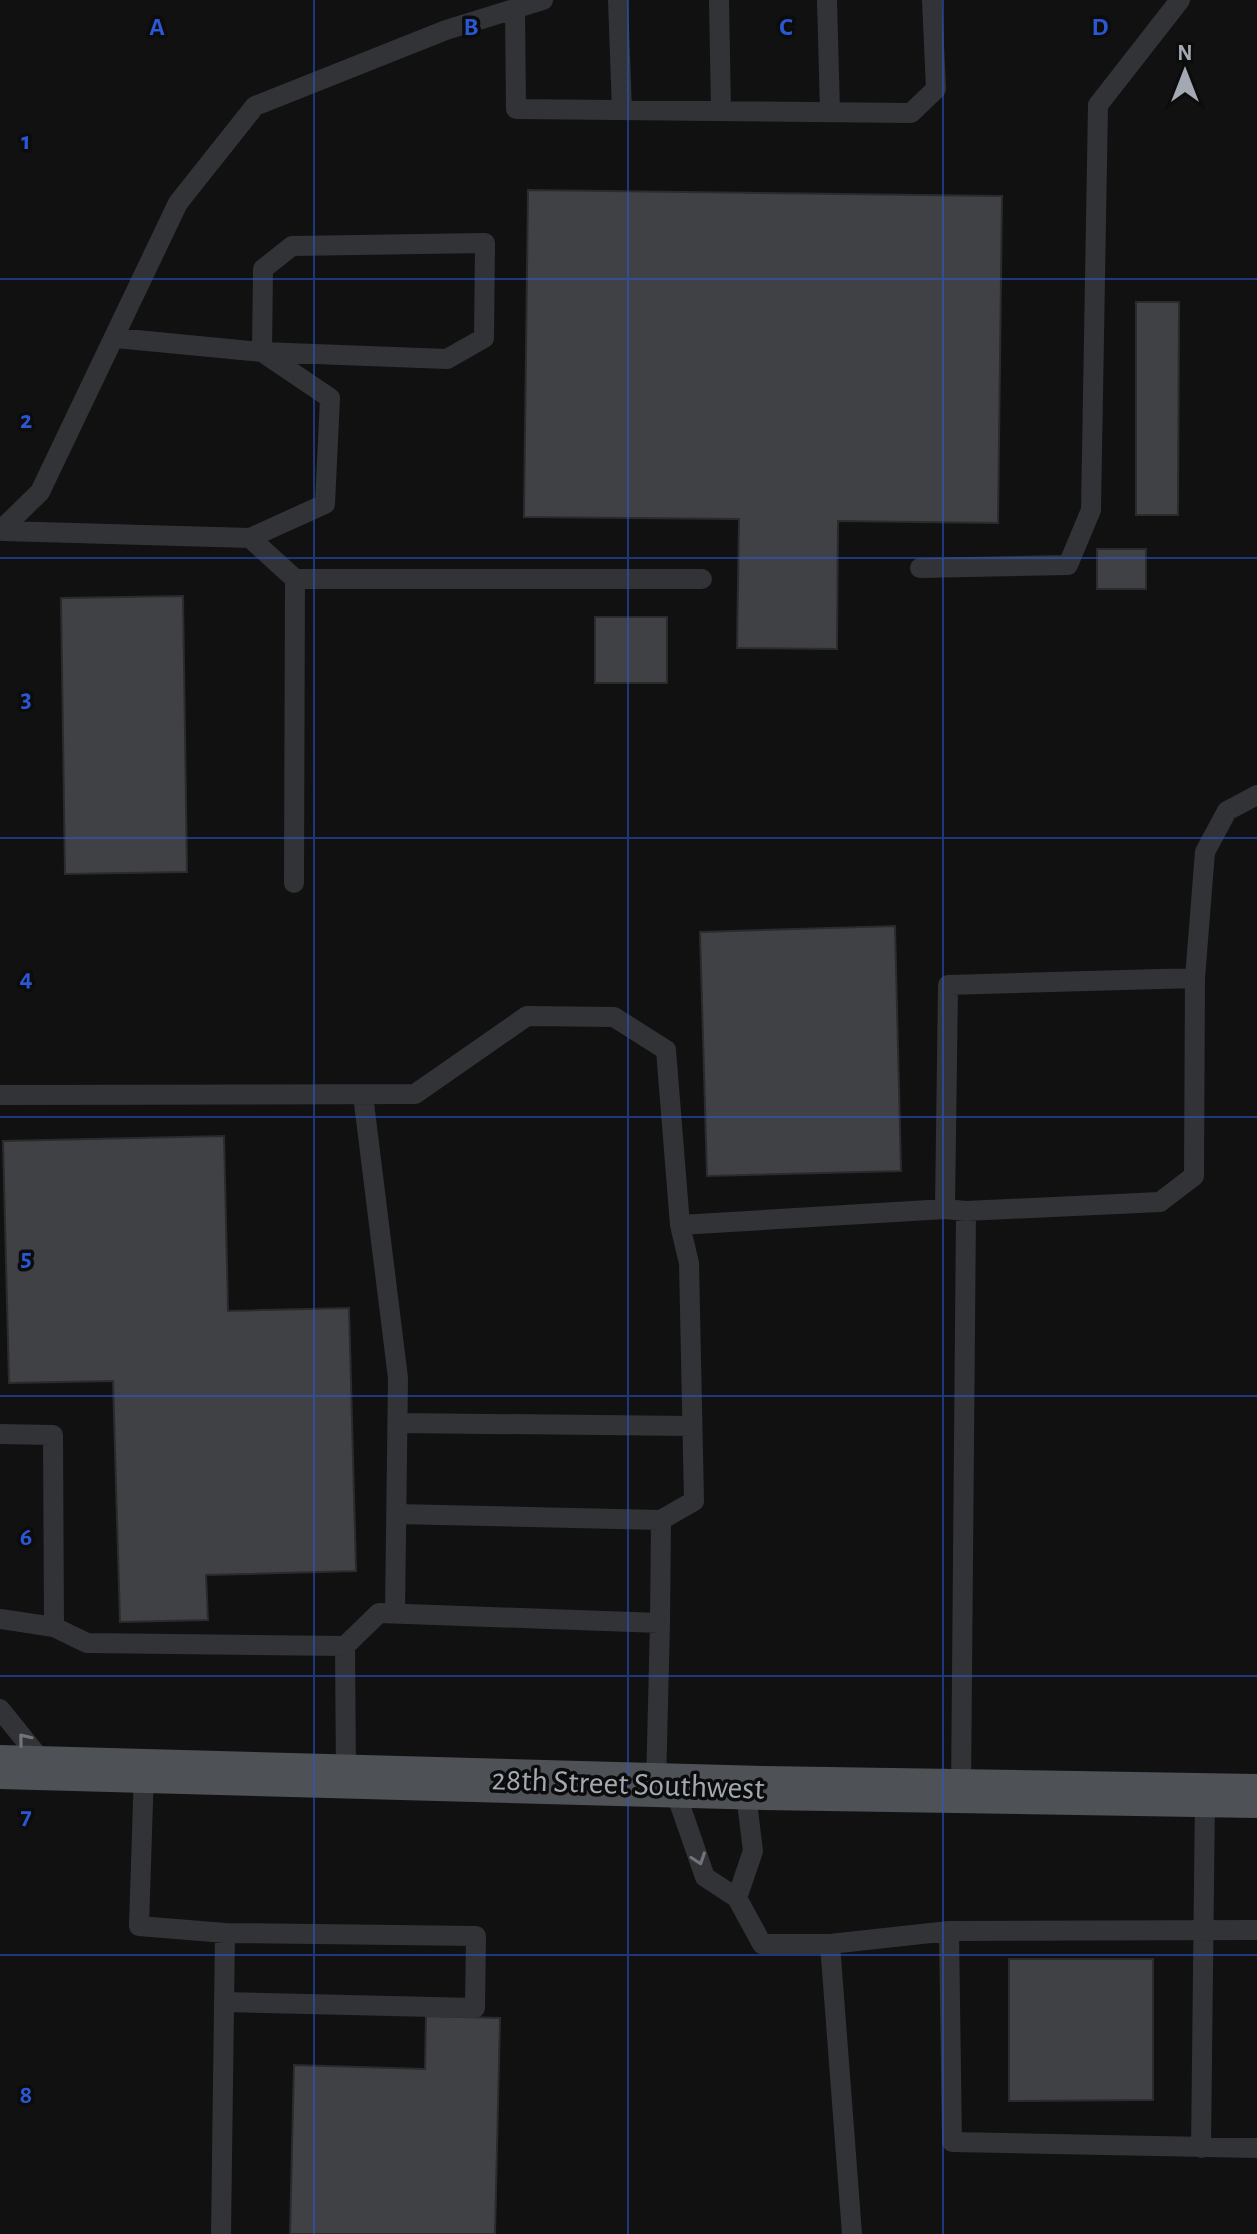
<svg xmlns="http://www.w3.org/2000/svg" width="1257" height="2234" font-family="'Alegreya Sans',sans-serif">
<rect width="100%" height="100%" fill="#111112"/>
<path fill="#404145" stroke="#2b2b2e" stroke-width="2" d="M528 190 1002 196 998 523 838 521 837 649 737 648 739 519 524 517Z
M1136 302H1179L1178 515H1136Z
M1097 549H1146V589H1097Z
M183 596 187 872 65 874 61 598Z
M595 617H667V683H595Z
M895 926 901 1171 707 1176 700 932Z
M224 1136 228 1311 349 1308 356 1571 206 1575 208 1620 120 1622 113 1381 9 1383 3 1141Z
M1009 1959H1153V2100L1009 2101Z
M426 2016 500 2018 495 2234H290L294 2065 425 2069Z"/>
<g fill="none" stroke-linecap="round" stroke-linejoin="round">
<path stroke="#323337" stroke-width="20" d="M618 0 622 111
M719 0 721 111
M827 0 830 112
M515 8 516 109 911 113 936 89 932 0
M485 243 484 338 447 359 262 352 263 269 292 246Z
M116 338 262 352 330 398 325 504 250 538
M0 531 40 492 178 203 255 106 446 30 543 0
M4 531 250 538 295 579
M920 568 1068 565 1091 510 1098 105 1180 0
M294 883 295 579H702
M1195 978 1205 852 1227 811 1257 795
M0 1095 415 1094 527 1016 614 1017 666 1050 680 1225
M363 1095 398 1378 395 1613
M398 1423 692 1426
M0 1434 53 1435 54 1627 0 1619
M396 1514 661 1520
M54 1627 87 1643 345 1646 379 1613 660 1623 661 1520 694 1501 689 1263 680 1225 945 1209 966 1211 1160 1202 1194 1176 1195 978 948 985 945 1209
M345 1646 346 1776
M0 1709 45 1765
M144 1771 139 1926 225 1933 221 2234
M656 1785 660 1623
M673 1785 705 1877 737 1898 753 1851 745 1786
M961 1791 966 1211
M737 1898 762 1944H830L949 1931 952 2142 1257 2148
M949 1931 1257 1930
M830 1944 852 2234
M224 2002 475 2008 476 1936 225 1933
M1201 2148 1205 1795"/>
<path stroke="#4e5156" stroke-width="44" d="M0 1767 764 1788 1257 1796"/>
</g>
<defs><path id="oneway-chevron" d="M-2-3.5L2.5 0L-2 3.5" fill="none" stroke-width="1.6" stroke-linecap="round" stroke-linejoin="round" transform="scale(2)"/></defs>
<g stroke="#70747b">
<use href="#oneway-chevron" transform="translate(24 1739) rotate(-129)"/>
<use href="#oneway-chevron" transform="translate(699 1859) rotate(71)"/>
</g>
<path fill="none" stroke="#2a57d4" stroke-width="2" stroke-opacity="0.55" d="M314 0V2234M628 0V2234M943 0V2234M0 279H1257M0 558H1257M0 838H1257M0 1117H1257M0 1396H1257M0 1676H1257M0 1955H1257"/>
<g text-anchor="middle" dominant-baseline="central" stroke-width="7" stroke-linejoin="round" paint-order="stroke">
<g font-size="32" fill="#a3a9b2" stroke="#0c0c0d">
<text transform="translate(628 1784) rotate(2)">28th Street Southwest</text>
</g>
</g>
<g font-size="26" text-anchor="middle" font-weight="bold" fill="#2a57d4" stroke="#0c0c0d" stroke-width="7" stroke-linejoin="round" paint-order="stroke">
<text x="157" y="35">A</text>
<text x="471" y="35">B</text>
<text x="786" y="35">C</text>
<text x="1100" y="35">D</text>
<text x="26" y="149">1</text>
<text x="26" y="428">2</text>
<text x="26" y="707">3</text>
<text x="26" y="986">4</text>
<text x="26" y="1266">5</text>
<text x="26" y="1545">6</text>
<text x="26" y="1824">7</text>
<text x="26" y="2103">8</text>
</g>
<g transform="translate(1185 72)" stroke="#0c0c0d" stroke-width="6" paint-order="stroke">
<path d="M0-6L14 30L0 20L-14 30Z" fill="#a3a9b2"/>
<text y="-12" font-size="22" font-weight="bold" text-anchor="middle" fill="#a3a9b2">N</text>
</g>
</svg>
